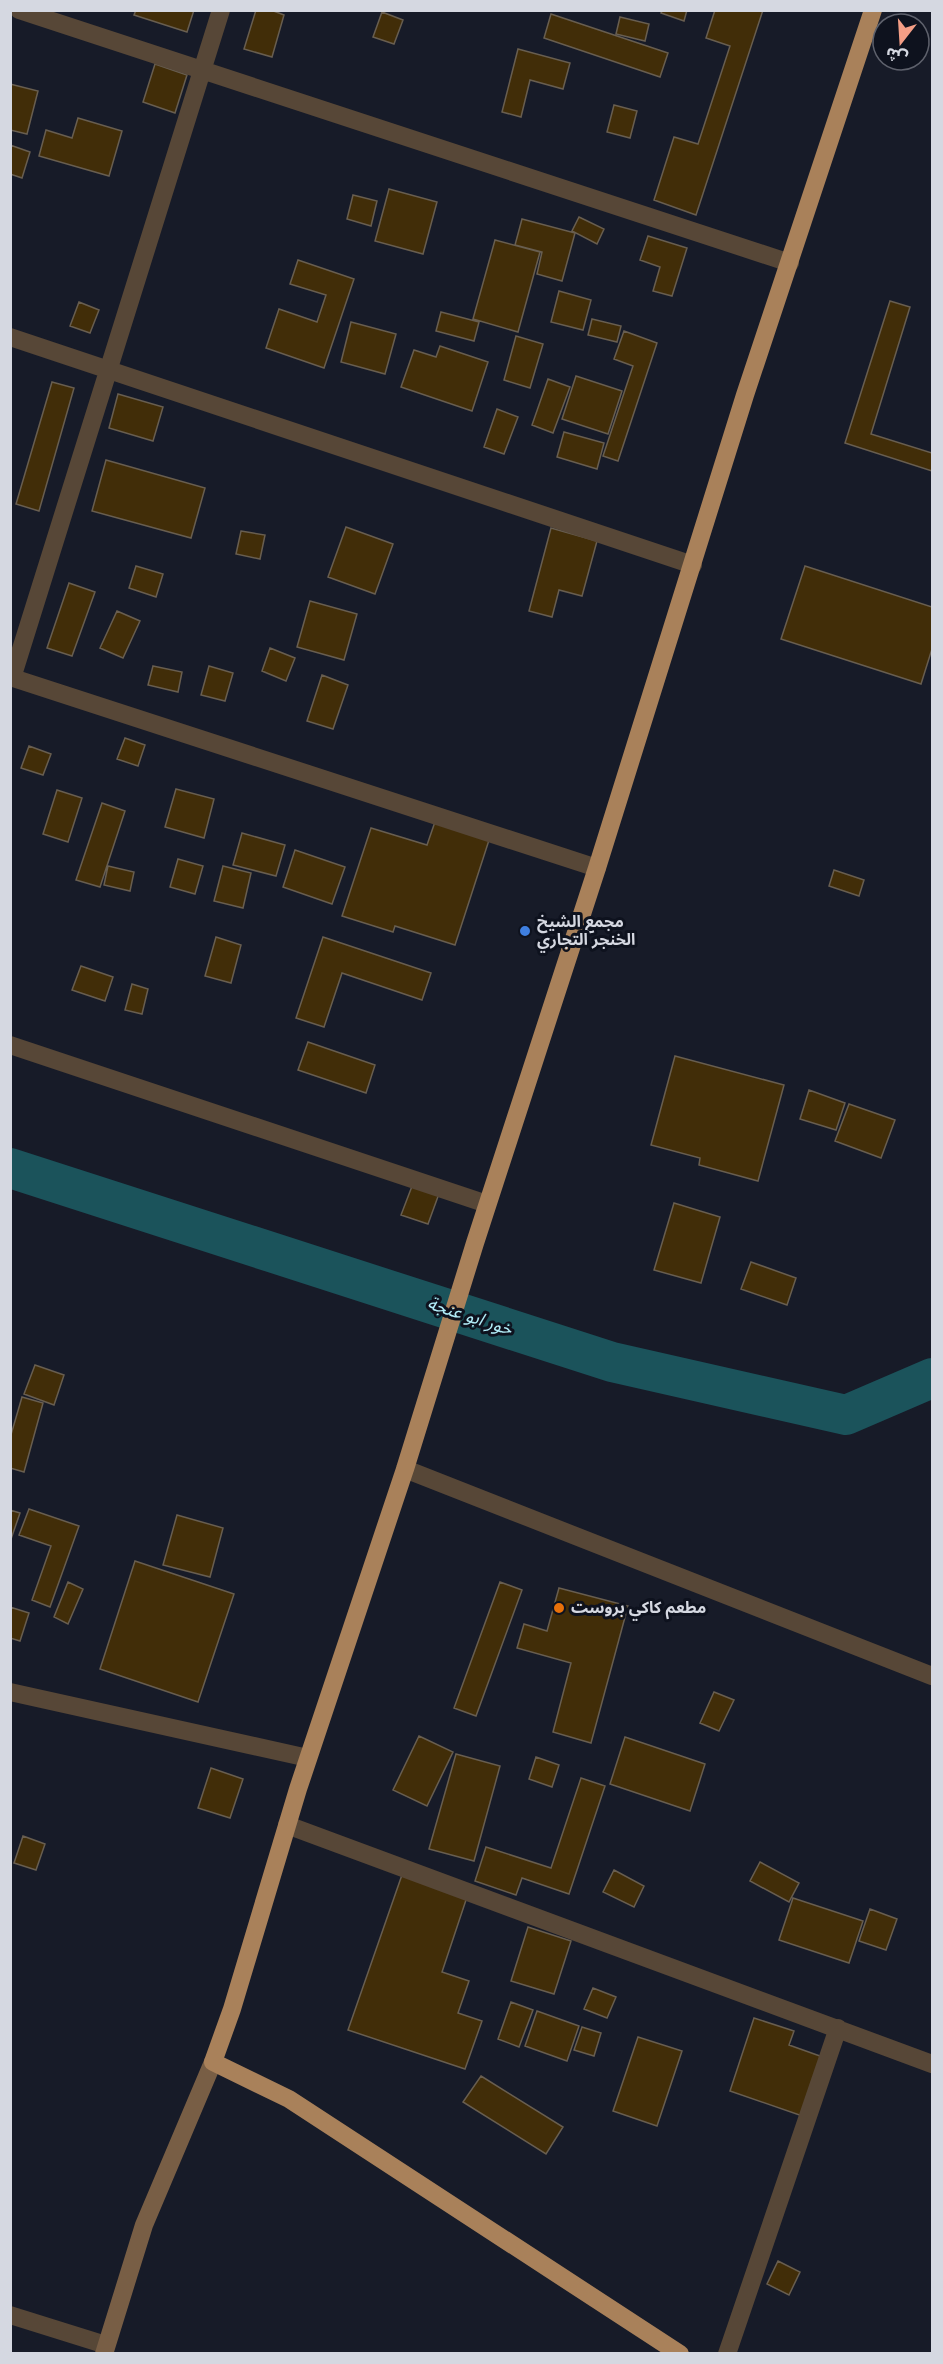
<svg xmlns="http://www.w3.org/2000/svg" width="943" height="2364" font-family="'Varela Round','Noto Sans Arabic',sans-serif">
<rect width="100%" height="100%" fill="#171b28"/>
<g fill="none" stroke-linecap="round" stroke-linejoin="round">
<path stroke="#1b535b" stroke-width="40" d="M10 1168 612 1362 846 1415 932 1378"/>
</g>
<path fill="#412d08" stroke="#685e50" stroke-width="1.5" d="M136 10H194L187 32 134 15Z
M256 10H271L284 15 272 57 244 49Z
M662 10H687L684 21 661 13Z
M715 10H763L696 215 654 200 674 137 698 144 730 46 706 38Z
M382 12 403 20 394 44 373 37Z
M551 14 668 53 660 77 544 38Z
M620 17 649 24 645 41 616 34Z
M518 49 570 63 563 89 530 80 521 117 502 112Z
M155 64 187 75 175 113 143 102Z
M10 84 38 91 27 134 10 130Z
M614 105 637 111 630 138 607 132Z
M78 118 122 131 109 176 39 156 46 130 72 138Z
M10 145 30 152 22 178 10 174Z
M389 189 437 202 423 254 375 241Z
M353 195 377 201 371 226 347 219Z
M579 217 604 229 597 244 572 231Z
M522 219 575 233 562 281 537 274 542 252 515 245Z
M648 236 687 248 672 296 653 291 660 267 640 260Z
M495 240 540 252 518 332 473 319Z
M298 260 354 279 324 368 266 348 279 309 317 322 326 295 290 284Z
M559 291 591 300 583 330 551 322Z
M890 301 910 307 871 434 932 453V471L845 443Z
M79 302 99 310 90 333 70 326Z
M441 312 479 322 474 341 436 331Z
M592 319 621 326 617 342 588 335Z
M351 322 396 334 385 374 341 362Z
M624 331 657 343 618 461 603 456 633 366 614 359Z
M516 336 543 344 530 388 504 380Z
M440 346 488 362 472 411 401 387 414 350 436 357Z
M576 376 622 391 608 434 562 419Z
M548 379 570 387 553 433 532 425Z
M52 382 74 388 39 511 16 504Z
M118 394 163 407 153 441 109 428Z
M497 409 518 417 504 454 484 447Z
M564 432 604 443 597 469 557 457Z
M106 460 205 488 191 538 92 511Z
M346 527 393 544 375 594 328 577Z
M551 528 597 541 582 596 559 590 552 617 529 611Z
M241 531 265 535 260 559 236 554Z
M136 566 163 574 156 597 129 588Z
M805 566 932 607V649L921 684 781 639Z
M69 583 95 592 72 656 47 648Z
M310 601 357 614 344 660 297 647Z
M117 611 140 621 123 658 100 648Z
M270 648 295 658 286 681 262 671Z
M153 666 182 672 178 692 148 685Z
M209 666 233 673 225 701 201 695Z
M322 675 348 685 333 729 307 721Z
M125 738 145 745 138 766 117 759Z
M29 746 51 754 43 775 21 768Z
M176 789 214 799 204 838 165 827Z
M57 790 82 798 68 842 43 834Z
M102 803 125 811 100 887 76 880Z
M437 816 491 834 455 945 395 926 393 932 342 916 371 828 427 845Z
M242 833 285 845 276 876 233 865Z
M295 850 345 867 332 904 283 887Z
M178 859 203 866 195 894 170 887Z
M108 866 134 872 130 891 104 885Z
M223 866 251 873 243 908 214 901Z
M834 870 864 880 859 896 829 886Z
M216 937 241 945 231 983 205 976Z
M323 937 431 973 422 1000 342 973 324 1027 296 1018Z
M81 966 113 977 105 1001 72 990Z
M132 984 148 989 142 1014 125 1010Z
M308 1042 375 1065 366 1093 298 1070Z
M675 1056 784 1085 758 1181 699 1165 700 1158 651 1145Z
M809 1090 845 1103 836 1130 800 1119Z
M849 1104 895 1120 881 1158 835 1141Z
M414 1181 440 1191 428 1224 401 1215Z
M674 1203 720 1217 701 1283 654 1270Z
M751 1262 796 1278 787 1305 741 1289Z
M35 1365 64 1375 54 1405 24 1394Z
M22 1397 43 1403 24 1472 10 1468V1438Z
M29 1509 79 1526 50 1607 32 1600 51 1546 19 1535Z
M10 1510 20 1513 10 1542Z
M177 1515 223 1528 210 1577 163 1565Z
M135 1561 234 1594 198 1702 100 1669Z
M68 1582 83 1589 68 1624 54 1617Z
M500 1582 522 1590 476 1716 454 1708Z
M559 1588 628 1606 591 1743 553 1732 571 1663 517 1648 524 1624 547 1631Z
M10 1607 29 1613 20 1641 10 1638Z
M714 1692 734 1700 719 1731 700 1723Z
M419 1736 453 1752 427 1806 393 1790Z
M625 1737 705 1764 690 1811 610 1784Z
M456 1754 500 1766 474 1861 429 1849Z
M536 1757 559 1765 552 1787 529 1779Z
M211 1768 243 1779 230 1818 198 1808Z
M581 1778 605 1786 569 1894 522 1878 516 1895 475 1881 486 1847 551 1868Z
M23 1836 45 1844 36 1870 14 1863Z
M760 1862 799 1883 789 1902 750 1881Z
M614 1870 644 1886 634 1907 603 1892Z
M403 1872 468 1894 442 1972 469 1981 458 2013 482 2021 465 2069 348 2030Z
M793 1898 863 1921 849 1963 779 1940Z
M870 1909 897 1919 886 1950 859 1941Z
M528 1927 571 1941 554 1994 511 1981Z
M593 1988 616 1997 607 2018 584 2009Z
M511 2002 533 2010 519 2047 498 2039Z
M537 2011 579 2026 567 2061 525 2046Z
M754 2018 794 2031 789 2045 834 2061 814 2120 730 2091Z
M582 2027 601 2033 594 2056 574 2050Z
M638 2037 682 2051 657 2126 613 2111Z
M481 2076 563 2127 546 2154 463 2102Z
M778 2261 800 2272 789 2295 767 2284Z"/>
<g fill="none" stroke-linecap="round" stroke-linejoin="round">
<path stroke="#574737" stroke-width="18" d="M19 10 790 263
M10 337 693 565
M10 677 597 868
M12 678 221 10
M10 1045 487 1204
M405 1469 932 1676
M10 1692 308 1758
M287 1825 932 2064
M10 2315 106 2345
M727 2354 838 2028"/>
<path stroke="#785e45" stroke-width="18" d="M104 2354 144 2225 213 2062"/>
<path stroke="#a9815a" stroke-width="18" d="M680 2354 289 2099 213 2062 232 2009 298 1789 405 1469 475 1243 597 868 745 395 873 10"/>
</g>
<circle fill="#3f7fe0" stroke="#0e121e" stroke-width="2" cx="525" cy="931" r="6"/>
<circle fill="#e8710a" stroke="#0e121e" stroke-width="2" cx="559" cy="1608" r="6"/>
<g text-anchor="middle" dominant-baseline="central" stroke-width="6" stroke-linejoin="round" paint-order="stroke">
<g font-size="16" font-weight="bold" fill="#d5d8e1" stroke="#0e121e" text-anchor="start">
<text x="537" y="922">مجمع الشيخ<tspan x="537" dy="18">الخنجر التجاري</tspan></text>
<text x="571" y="1608">مطعم كاكي بروست</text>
</g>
<g font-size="18" font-style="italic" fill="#b2edf8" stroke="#0e121e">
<text transform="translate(470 1316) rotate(18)">خور ابو عنجة</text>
</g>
</g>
<rect width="943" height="2364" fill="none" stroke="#d5d8e1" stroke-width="24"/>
<g transform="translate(901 42) rotate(197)"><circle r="28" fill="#0e121e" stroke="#5e616c" stroke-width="1.5"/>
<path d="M0-4.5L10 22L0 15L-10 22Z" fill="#f49e86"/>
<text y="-9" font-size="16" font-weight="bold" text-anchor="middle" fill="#d5d8e1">ش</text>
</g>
</svg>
